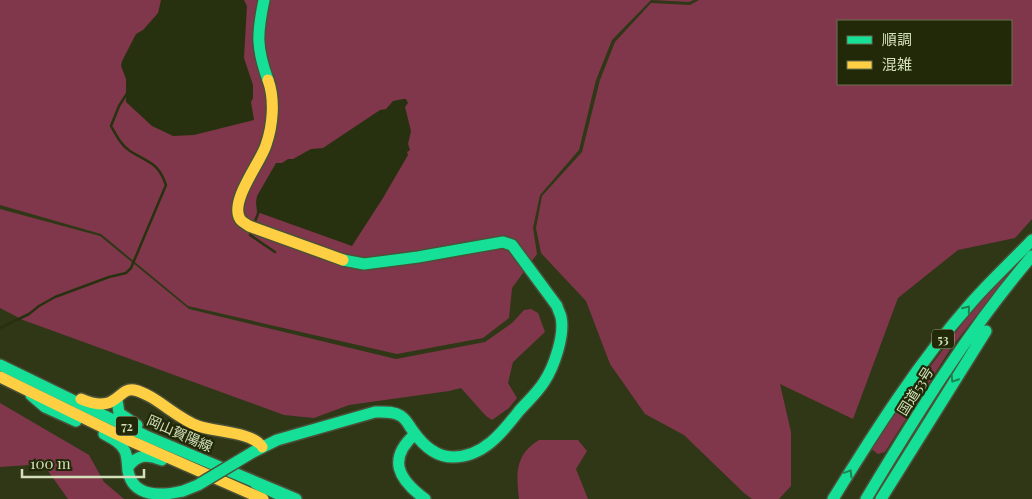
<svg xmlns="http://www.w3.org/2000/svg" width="1032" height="499" font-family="'Playfair Display','Noto Sans JP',serif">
<rect width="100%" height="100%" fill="#2f3716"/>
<path fill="#80374b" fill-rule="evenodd" d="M0 0H694L689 2 651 0 612 40 596 80 579 150 540 195 533 228 537 254 512 288 509 318 483 338 397 354 188 306 101 234 0 205Z
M699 0H1032V219L1015 238 958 250 898 298 853 419 780 384 791 432V486L779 499H752L744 493 684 435 645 414 610 364 586 301 541 253 536 228 542 196 582 152 600 80 615 42 651 3 690 5ZM838 21H1011V84H838Z
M0 209 100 236 189 309 396 359 485 342 512 323 524 310 531 309 538 313 545 332 513 362 508 383 517 398 509 408 492 420 486 416 461 388 449 391 349 405 314 418 284 415 23 320 0 308Z
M1022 258 951 348 885 452 878 454 870 448 970 313Z
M0 403 89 455 104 482 124 499H68L43 464 0 467Z
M539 440H578L587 451 576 469 588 499H519C516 473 515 455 539 440Z"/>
<path fill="#28310f" d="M161 0H244L247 6 244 58 253 85V98L251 102 254 120 194 135 173 136 152 126 126 102V79L121 66 122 61 136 34 143 30 158 13Z
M403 99H406L408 103 405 107 411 131 408 144 410 150 407 152 408 155 383 198 352 246 257 212 256 202 257 196 276 163H282L288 159H293L311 149 323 148 380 110 386 109 393 101Z"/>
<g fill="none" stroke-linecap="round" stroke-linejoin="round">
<path stroke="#28310f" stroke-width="2.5" d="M254 224 259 211
M251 233 250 235 275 252
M0 328 29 314 39 306 55 297 109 277 126 273 131 268 166 185C158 162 149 163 130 151 121 145 116 135 111 126L119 106 128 92"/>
<defs>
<path id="fast" d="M264 0C257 34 256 47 268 80
M0 365 146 436 296 499
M31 395 45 407 76 421
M117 400 119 413 137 425
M104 434C111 438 119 441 123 448 128 454 127 463 128 471 133 498 162 496 183 491
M415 434C387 459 398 479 425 499
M253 452 277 440 375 412C384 412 393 411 401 416 407 420 409 426 413 431 422 444 435 457 453 457 483 457 502 433 519 411 527 402 537 393 544 382 554 367 565 335 561 317 560 313 558 310 557 306L512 245 503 242 418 257 364 264 343 260
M128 467C138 454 147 454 162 460
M255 483 288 499
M833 499C875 431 918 363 971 303 990 281 1012 261 1032 240
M866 499C917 414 968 331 1032 256
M881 499 986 331"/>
<path id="slow" d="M268 80C275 99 273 125 266 145 261 162 229 201 240 219 242 222 246 224 249 226L343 260
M0 377 133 442 263 499
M81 399C118 415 117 387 134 390 154 394 176 418 198 426 215 432 253 432 262 447"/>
</defs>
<use href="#fast" stroke="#4a5137" stroke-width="14"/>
<use href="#slow" stroke="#4a5137" stroke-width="14"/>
<use href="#fast" stroke="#16e098" stroke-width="11"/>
<use href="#slow" stroke="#ffcf43" stroke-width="11"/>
<defs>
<path id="fast-bridge" d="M183 491 198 485 253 452"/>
</defs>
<use href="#fast-bridge" stroke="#4a5137" stroke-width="14" stroke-linecap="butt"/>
<use href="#fast-bridge" stroke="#16e098" stroke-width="11"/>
</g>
<defs><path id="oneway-chevron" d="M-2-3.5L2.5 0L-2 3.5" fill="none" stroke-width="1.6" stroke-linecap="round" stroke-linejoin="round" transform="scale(1.25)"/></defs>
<g stroke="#1c8450">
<use href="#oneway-chevron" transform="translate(967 309) rotate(-51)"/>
<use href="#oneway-chevron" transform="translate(954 379) rotate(122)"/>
<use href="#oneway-chevron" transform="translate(849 473) rotate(-59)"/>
</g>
<g text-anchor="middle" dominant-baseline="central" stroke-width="4.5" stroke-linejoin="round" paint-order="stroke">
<g fill="#212909" stroke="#9ea985" stroke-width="1">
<rect x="932" y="329.5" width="22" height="19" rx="4"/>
<rect x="116" y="416.5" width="22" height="19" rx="4"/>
</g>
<g font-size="12" font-weight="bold" fill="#d3e0ba">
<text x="943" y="339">53</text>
<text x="127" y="426">72</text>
</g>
<g font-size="14" fill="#d3e0ba" stroke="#212909">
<text transform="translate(915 391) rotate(-58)">国道53号</text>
<text transform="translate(180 433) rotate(24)">岡山賀陽線</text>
</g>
</g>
<rect x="837" y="20" width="175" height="65" fill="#212909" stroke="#687250"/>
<rect x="847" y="36" width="25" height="8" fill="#16e098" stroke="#687250"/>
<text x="882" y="45" font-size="15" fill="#d3e0ba">順調</text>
<rect x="847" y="61" width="25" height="8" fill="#ffcf43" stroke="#687250"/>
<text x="882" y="70" font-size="15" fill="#d3e0ba">混雑</text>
<path d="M22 469v8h122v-8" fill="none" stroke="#d3e0ba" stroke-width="2.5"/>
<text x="30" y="469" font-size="15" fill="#d3e0ba" stroke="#212909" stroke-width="4" paint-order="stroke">100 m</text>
</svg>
